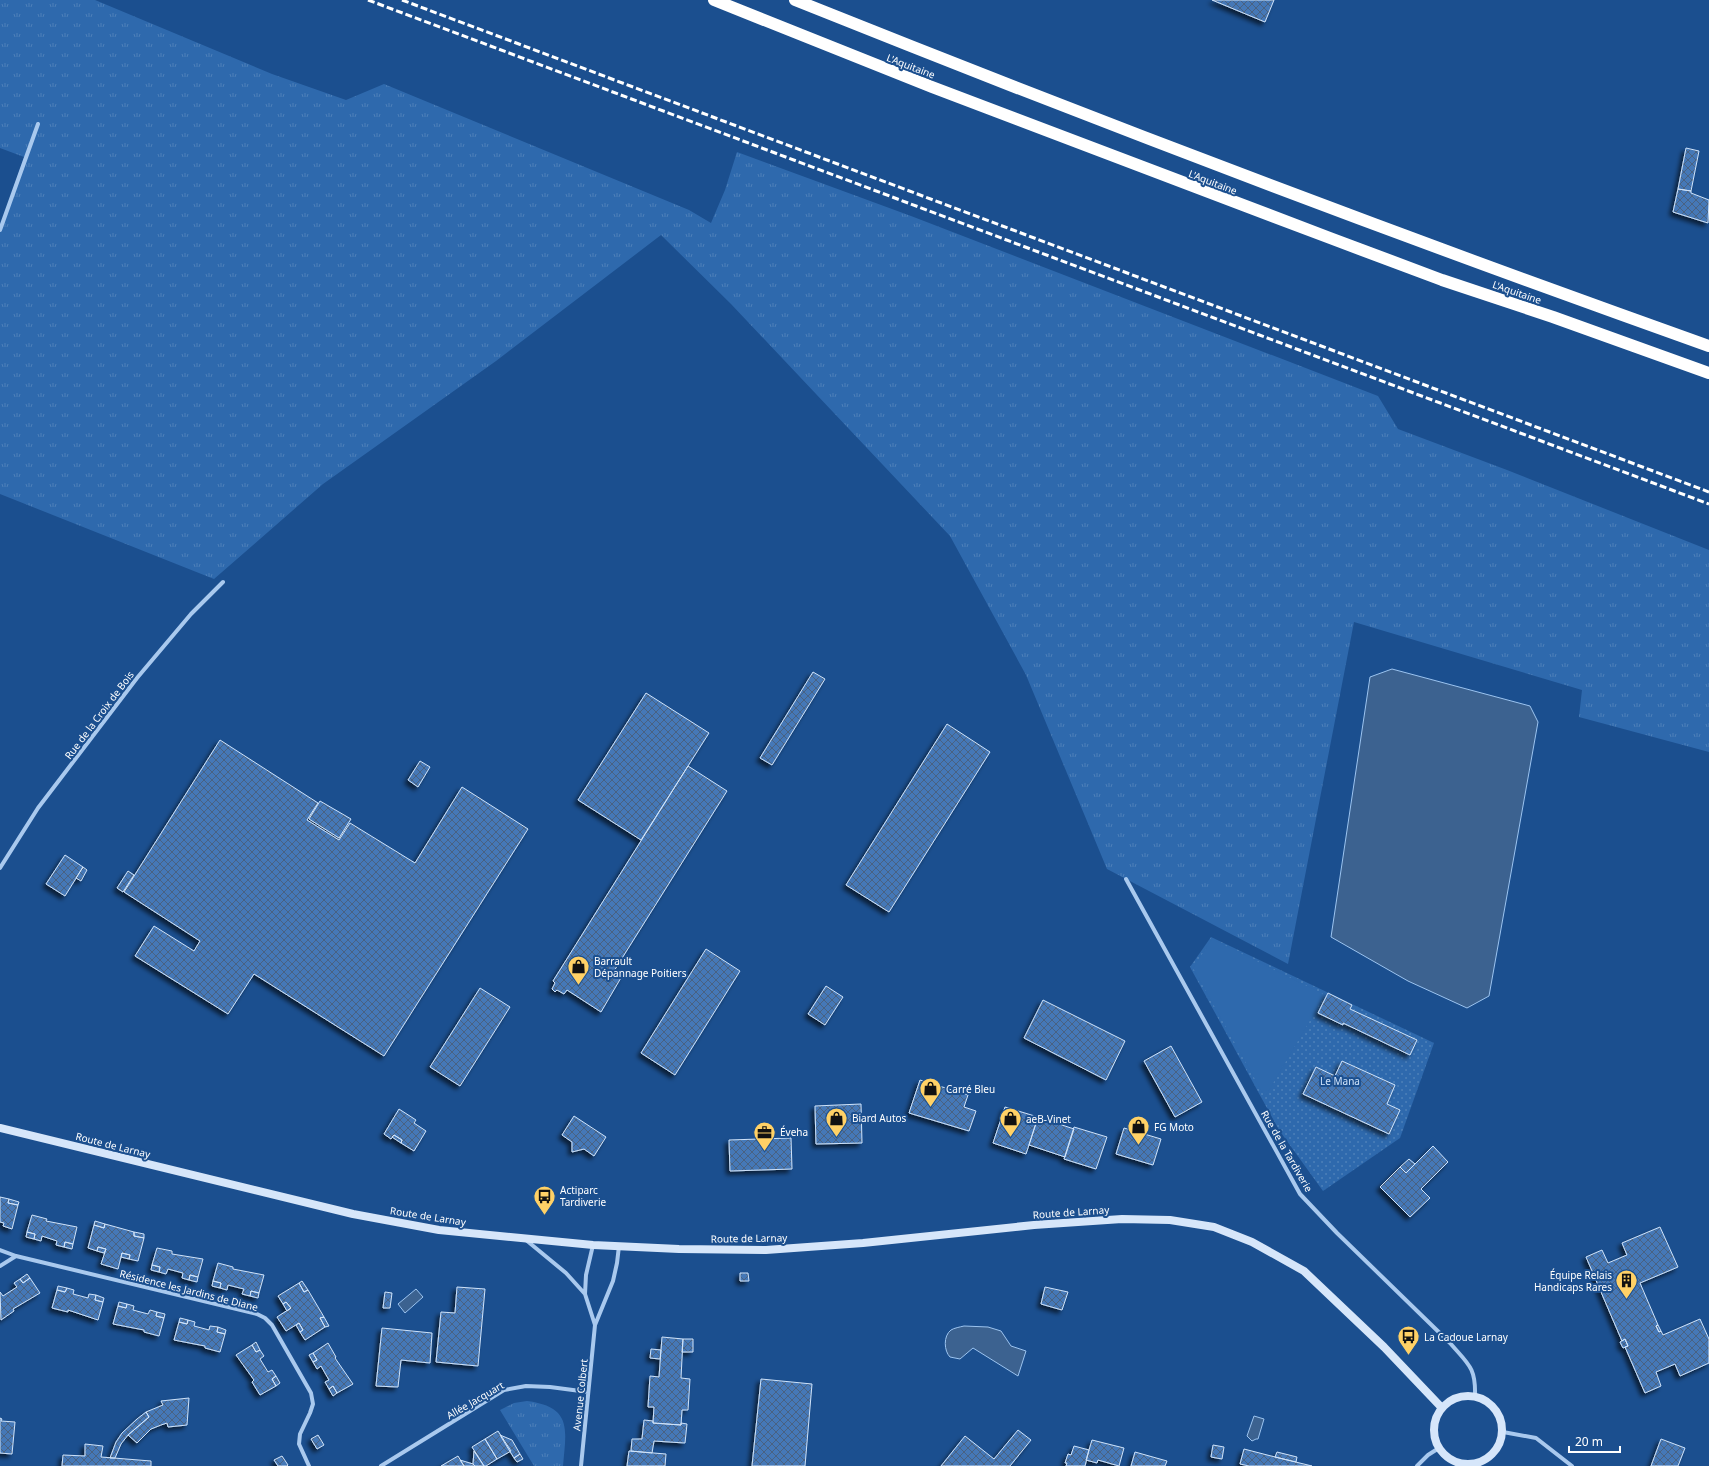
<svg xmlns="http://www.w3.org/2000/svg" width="1709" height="1466" font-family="'Noto Sans',sans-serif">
<defs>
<pattern id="grass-tufts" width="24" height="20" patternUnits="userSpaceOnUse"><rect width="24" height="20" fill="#2e69ad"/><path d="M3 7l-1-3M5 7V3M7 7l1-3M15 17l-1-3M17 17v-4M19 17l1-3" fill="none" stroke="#4d80b9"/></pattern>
<pattern id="park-dots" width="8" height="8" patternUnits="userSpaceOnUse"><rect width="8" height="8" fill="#2e69ad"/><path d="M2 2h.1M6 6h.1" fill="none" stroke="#4d80b9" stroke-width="1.8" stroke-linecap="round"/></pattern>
<pattern id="building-cross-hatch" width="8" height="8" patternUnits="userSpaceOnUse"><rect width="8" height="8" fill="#4478b7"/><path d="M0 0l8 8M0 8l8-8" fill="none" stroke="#486282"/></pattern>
<filter id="shadow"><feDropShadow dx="-3.5" dy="3.5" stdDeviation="2" flood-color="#0009"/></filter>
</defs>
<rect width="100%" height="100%" fill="#1b4f8f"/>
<path fill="url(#grass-tufts)" d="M0 0H95L272 74 346 100 384 84 689 210 711 223 725 190 737 152 911 216 1378 396 1398 429 1507 470 1709 550V752L1579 717 1582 690 1354 622 1288 964 1107 869 1026 675 950 536 731 304 661 235 496 361 323 484 214 579 0 494V229L24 157 0 148Z
M527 1401C573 1407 566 1430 563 1466H534L500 1410 514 1403Z"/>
<path fill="url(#park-dots)" d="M1211 937 1434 1043 1400 1138 1323 1191 1279 1130 1190 967Z"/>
<path fill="#2e69ad" d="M1212 939 1323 994 1319 1005 1265 1097 1193 968Z"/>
<path fill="#3c6290" stroke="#9cc4f0" d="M1392 669 1530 706 1538 722 1489 996 1467 1008 1408 981 1331 937 1370 677Z
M416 1289 423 1297 405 1313 398 1304Z
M964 1326 988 1327 1001 1331 1011 1346 1026 1351 1018 1376 973 1348 960 1359 950 1357C944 1351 943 1336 951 1330 954 1328 960 1327 964 1326Z
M1254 1416 1264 1419 1258 1439H1256L1252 1441 1247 1436Z"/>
<path fill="url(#building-cross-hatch)" stroke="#cfe3fa" filter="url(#shadow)" d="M1212 0H1274L1265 22Z
M1686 148 1699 151 1691 191 1678 189Z
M1678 189 1691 191V193L1709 200 1708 223 1673 212Z
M813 672 825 679 772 765 760 758Z
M646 693 709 733 641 840 578 800Z
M947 724 990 752 889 912 846 885Z
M220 740 318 803 307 820 339 840 350 823 415 863 462 787 528 829 384 1056 254 974 228 1014 135 956 154 926 194 951 200 941 124 892Z
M420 761 430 767 418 787 408 780Z
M688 766 727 791 614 971 622 976 601 1012 567 990 564 994 557 990 555 992 552 989 555 983 553 981Z
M320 801 351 819 339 838 309 819Z
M65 855 83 867 65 896 46 884Z
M83 867 87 870 81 881 76 878Z
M128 871 134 875 123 892 117 888Z
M706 949 740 971 675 1075 641 1053Z
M826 986 843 997 825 1025 808 1014Z
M480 988 510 1007 460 1086 430 1067Z
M1328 993 1352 1005 1350 1009 1417 1040 1410 1055 1343 1023V1025L1318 1013Z
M1043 1000 1125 1041 1106 1080 1024 1038Z
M1171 1046 1202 1102 1175 1117 1144 1061Z
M1342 1061 1395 1085 1387 1104 1400 1110 1389 1134 1303 1094 1316 1067 1335 1076Z
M920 1080 968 1095 964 1107 976 1111 969 1131 909 1113Z
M861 1104 862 1143 816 1144 815 1106Z
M1005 1107 1038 1117 1026 1154 993 1143Z
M399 1109 416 1120 414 1123 426 1131 414 1151 401 1143 402 1140 394 1135 391 1139 384 1134Z
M574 1116 606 1137 594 1156 584 1149 572 1152V1142L562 1135Z
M1038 1117 1074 1129 1065 1157 1029 1145Z
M1074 1127 1107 1137 1096 1169 1064 1159Z
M1124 1128 1161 1139 1153 1165 1116 1154Z
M394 1135 402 1140 401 1143 392 1137Z
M791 1138 792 1169 730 1171 729 1140Z
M1433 1146 1448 1162 1421 1189 1430 1198 1410 1217 1380 1187 1400 1167 1406 1173Z
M1409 1159 1415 1164 1406 1173 1400 1167Z
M0 1197 9 1199 8 1203 18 1205 12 1229 3 1226 4 1223 0 1222Z
M9 1199 19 1202 18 1205 8 1203Z
M32 1215 47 1219 46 1221 77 1227 73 1244 65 1242 64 1247 56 1245 57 1241 42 1236 41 1241 34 1239 35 1234 27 1232Z
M95 1221 105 1224 104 1228 94 1225Z
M105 1224 134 1232V1236L144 1238 138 1261 129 1259 130 1255 122 1253 118 1269 101 1264 106 1249 98 1247 97 1251 88 1248 94 1225 104 1228Z
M1660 1227 1678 1267 1640 1283 1658 1325 1656 1326 1659 1332 1661 1331 1663 1335 1700 1319 1709 1339V1363L1680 1376 1675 1364 1656 1372 1661 1386 1645 1393 1625 1347 1628 1346 1625 1339 1622 1341 1586 1257 1602 1250 1608 1263 1627 1255 1622 1243Z
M27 1232 35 1234 34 1239 26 1237Z
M134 1232 144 1234V1238L134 1236Z
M65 1242 73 1244 72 1249 64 1247Z
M98 1247 106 1249 104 1253 97 1251Z
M157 1248 172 1251V1254L203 1259 198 1277 190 1275 189 1280 182 1278 183 1273 168 1269 166 1274 159 1272 160 1267 152 1265Z
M122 1253 130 1255 129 1259 121 1257Z
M218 1263 233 1267V1269L264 1275 259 1293 251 1291 250 1296 242 1294 244 1289 228 1285 227 1290 220 1288 221 1283 213 1281Z
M152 1265 160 1267 159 1272 151 1270Z
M740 1273H748L749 1281H740Z
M27 1274 30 1278 23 1283 20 1279Z
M190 1275 198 1277 197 1282 189 1280Z
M30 1278 40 1293 13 1309 14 1311 1 1320 0 1292 3 1296 17 1287 14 1283 20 1279 23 1283Z
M213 1281 221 1283 220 1288 212 1286Z
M302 1281 308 1290 304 1292 299 1283Z
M299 1283 304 1292 308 1290 324 1317 320 1318 325 1327 305 1340 300 1332 303 1330 299 1323 286 1331 277 1317 291 1308 286 1302 283 1304 278 1296Z
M58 1286 67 1288 65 1292 57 1290Z
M457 1287 485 1289 478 1366 436 1362 441 1312 455 1313Z
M1045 1287 1068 1292 1062 1310 1041 1304Z
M67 1288 74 1290 73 1294 88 1298 89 1294 96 1295 95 1300 103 1302 98 1320 68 1310V1312L52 1308 57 1290 65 1292Z
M251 1291 259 1293 258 1298 250 1296Z
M385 1292 392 1293 390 1308H383Z
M96 1295 104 1298 103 1302 95 1300Z
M119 1302 127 1304 126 1308 118 1306Z
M286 1302 291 1308 287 1311 283 1304Z
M127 1304 134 1306 133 1310 148 1314 150 1310 157 1312 156 1316 164 1318 159 1336 144 1332V1330L113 1324 118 1306 126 1308Z
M157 1312 165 1314 164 1318 156 1316Z
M324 1317 329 1326 325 1327 320 1318Z
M180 1318 188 1320 187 1324 179 1322Z
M188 1320 195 1322 194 1326 209 1330 210 1326 218 1327 217 1332 225 1334 220 1352 205 1348V1346L174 1340 179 1322 187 1324Z
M299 1323 303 1330 300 1332 296 1325Z
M1658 1325 1661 1331 1659 1332 1656 1326Z
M218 1327 226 1330 225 1334 217 1332Z
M382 1328 432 1333 430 1363 401 1360 398 1387 376 1386Z
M662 1337 683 1339 681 1378 690 1379 688 1410H682L681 1425 653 1423 654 1407H648L650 1376 659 1377Z
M683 1339H693V1352H682Z
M1625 1339 1628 1346 1623 1348 1620 1342Z
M256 1342 260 1350 256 1352 252 1345Z
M328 1343 336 1357 335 1358 353 1384 337 1393 333 1386 329 1389 325 1382 329 1380 321 1366 317 1369 313 1362 317 1360 313 1353Z
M252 1345 256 1352 260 1350 264 1356 260 1359 268 1372 272 1370 276 1376 272 1379 276 1386 260 1395 252 1382 254 1380 236 1355Z
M651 1349 661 1350 660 1359 650 1358Z
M313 1353 317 1360 313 1362 309 1355Z
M276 1376 280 1383 276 1386 272 1379Z
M761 1379 812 1384 805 1466H752Z
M333 1386 337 1393 333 1396 329 1389Z
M189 1398 187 1425 168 1427 167 1423 161 1425 151 1429 137 1443 128 1435 149 1417 146 1412 163 1405 161 1401Z
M146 1412 149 1417 128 1435 121 1444 115 1458H110L116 1442 122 1433 137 1419Z
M0 1418 2 1419 1 1421 15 1422 12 1454 0 1453Z
M644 1420 653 1421V1423L681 1425V1423L687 1424 685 1443 654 1441 652 1453 631 1451 632 1439H642Z
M1018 1430 1031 1440 1010 1466H941L965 1436 994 1459Z
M498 1431 511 1451 497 1459 485 1439Z
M318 1435 324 1445 317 1449 311 1439Z
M500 1435 512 1440 520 1454 514 1458Z
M485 1439 497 1459 486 1466H484L472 1447Z
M1661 1439 1685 1448 1678 1466H1651Z
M1092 1440 1124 1448 1119 1466 1098 1460 1097 1463 1086 1460Z
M85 1444 103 1446 101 1457 151 1461V1466H62L63 1455 85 1456Z
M1213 1445 1224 1447 1222 1459 1211 1457Z
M1074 1446 1089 1450 1085 1466H1066L1067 1463H1065L1068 1454 1071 1455Z
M1244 1449 1275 1457 1312 1466H1249L1240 1464Z
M474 1451 484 1466H475L473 1464Z
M629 1451 666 1454 665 1466H627Z
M1135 1452 1167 1461 1165 1466H1131Z
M1277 1452 1297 1457 1296 1462 1275 1457Z
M520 1454 523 1459 517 1462 514 1458Z
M282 1456 288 1465 287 1466H278L274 1460Z
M458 1456 464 1466H441Z
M460 1460 473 1464 475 1466H464Z"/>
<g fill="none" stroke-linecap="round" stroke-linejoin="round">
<path stroke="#a9c9ee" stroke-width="4" d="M0 230 38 124
M0 868 38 808 137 678 191 614 223 582
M1126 879 1300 1194 1337 1233 1450 1343C1468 1364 1476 1367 1475 1396
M526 1240 566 1273 585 1294
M593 1245 586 1275 585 1294 595 1325
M0 1250 16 1256 257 1314 265 1318 272 1325 311 1393 313 1404 310 1413 300 1434 299 1444 309 1466
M0 1266 16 1256
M1503 1432 1536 1438 1572 1466
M381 1466 504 1390 526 1386 550 1387 588 1392
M581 1466 595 1325 613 1281 617 1263 619 1246
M1417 1466 1428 1455 1439 1448"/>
<path stroke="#d6e6fa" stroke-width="8" d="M0 1128 353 1214 439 1230 593 1245 679 1249 766 1250 863 1243 1034 1225 1122 1219 1170 1220 1214 1227 1252 1242 1304 1271 1384 1347 1442 1408
M1434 1430a34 34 0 1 1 68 0a34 34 0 1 1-68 0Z"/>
<path stroke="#fff" stroke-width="12" d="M714 0 932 87 1330 238 1442 280 1553 317 1709 373
M795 0C1097 121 1402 237 1709 346"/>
<path stroke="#fff" stroke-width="3" stroke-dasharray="7 3" stroke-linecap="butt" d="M368 0 1709 504
M402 0 1709 492"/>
</g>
<defs>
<symbol id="shop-pin" viewBox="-11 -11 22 30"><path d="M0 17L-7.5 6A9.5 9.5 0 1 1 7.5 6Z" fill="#ffd166" stroke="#1b4f8f"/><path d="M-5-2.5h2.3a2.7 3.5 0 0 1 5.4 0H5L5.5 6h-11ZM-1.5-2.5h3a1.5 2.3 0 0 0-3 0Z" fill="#111"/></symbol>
<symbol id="office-pin" viewBox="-11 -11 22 30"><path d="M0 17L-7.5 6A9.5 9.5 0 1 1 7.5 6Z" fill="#ffd166" stroke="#1b4f8f"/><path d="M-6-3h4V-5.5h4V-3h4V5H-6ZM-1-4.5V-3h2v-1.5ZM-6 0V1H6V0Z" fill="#111"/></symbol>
<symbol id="bus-pin" viewBox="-11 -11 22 30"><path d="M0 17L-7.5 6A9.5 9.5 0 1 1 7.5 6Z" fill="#ffd166" stroke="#1b4f8f"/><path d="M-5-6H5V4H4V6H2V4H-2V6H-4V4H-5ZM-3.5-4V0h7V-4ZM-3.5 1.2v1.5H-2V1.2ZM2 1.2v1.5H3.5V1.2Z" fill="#111"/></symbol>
<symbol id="building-pin" viewBox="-11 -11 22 30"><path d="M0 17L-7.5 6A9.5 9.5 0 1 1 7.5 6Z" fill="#ffd166" stroke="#1b4f8f"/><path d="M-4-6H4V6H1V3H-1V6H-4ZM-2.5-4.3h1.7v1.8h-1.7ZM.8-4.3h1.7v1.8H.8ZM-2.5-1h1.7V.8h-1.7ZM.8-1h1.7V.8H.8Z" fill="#111"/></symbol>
</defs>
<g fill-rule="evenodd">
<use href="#shop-pin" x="566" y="954" width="25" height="34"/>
<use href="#shop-pin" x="918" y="1076" width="25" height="34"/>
<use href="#shop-pin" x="824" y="1106" width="25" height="34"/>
<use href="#shop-pin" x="998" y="1106" width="25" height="34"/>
<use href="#shop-pin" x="1126" y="1114" width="25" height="34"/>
<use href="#office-pin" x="752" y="1120" width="25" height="34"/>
<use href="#bus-pin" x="532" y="1184" width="25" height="34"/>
<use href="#building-pin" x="1614" y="1268" width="25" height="34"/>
<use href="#bus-pin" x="1396" y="1324" width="25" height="34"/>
</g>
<g text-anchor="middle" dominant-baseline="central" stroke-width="4" stroke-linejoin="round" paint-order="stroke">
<g font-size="10" fill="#fff" stroke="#1b4f8f">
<text transform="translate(911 66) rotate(21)">L'Aquitaine</text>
<text transform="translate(1213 182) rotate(21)">L'Aquitaine</text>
<text transform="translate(1517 292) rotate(19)">L'Aquitaine</text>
<text transform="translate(99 715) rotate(-53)">Rue de la Croix de Bois</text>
<text transform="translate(113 1145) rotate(14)">Route de Larnay</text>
<text transform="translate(1287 1151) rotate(60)">Rue de la Tardiverie</text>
<text transform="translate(1071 1212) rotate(-4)">Route de Larnay</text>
<text transform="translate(428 1216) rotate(9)">Route de Larnay</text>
<text transform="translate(749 1238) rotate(-1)">Route de Larnay</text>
<text transform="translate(189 1290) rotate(14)">Résidence les Jardins de Diane</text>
<text transform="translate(580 1395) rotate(-84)">Avenue Colbert</text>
<text transform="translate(475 1400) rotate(-30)">Allée Jacquart</text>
</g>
<g font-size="10" fill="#fff" stroke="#1b4f8f" text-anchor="start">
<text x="594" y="961">Barrault<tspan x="594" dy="12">Dépannage Poitiers</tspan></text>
<text x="946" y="1089">Carré Bleu</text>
<text x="852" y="1118">Biard Autos</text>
<text x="1026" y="1119">aeB-Vinet</text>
<text x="1154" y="1127">FG Moto</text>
<text x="780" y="1132">Éveha</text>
<text x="560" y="1190">Actiparc<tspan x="560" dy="12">Tardiverie</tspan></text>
<text x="1612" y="1275" text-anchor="end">Équipe Relais<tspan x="1612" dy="12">Handicaps Rares</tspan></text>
<text x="1424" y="1337">La Cadoue Larnay</text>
</g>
<g font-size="10" fill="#cfe3fa" stroke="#1b4f8f">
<text x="1340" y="1081">Le Mana</text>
</g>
</g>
<path d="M1569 1446v6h51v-6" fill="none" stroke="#ffffff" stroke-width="2"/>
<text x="1575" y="1446" font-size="12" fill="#ffffff" stroke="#1b4f8f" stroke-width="3" paint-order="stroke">20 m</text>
</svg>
